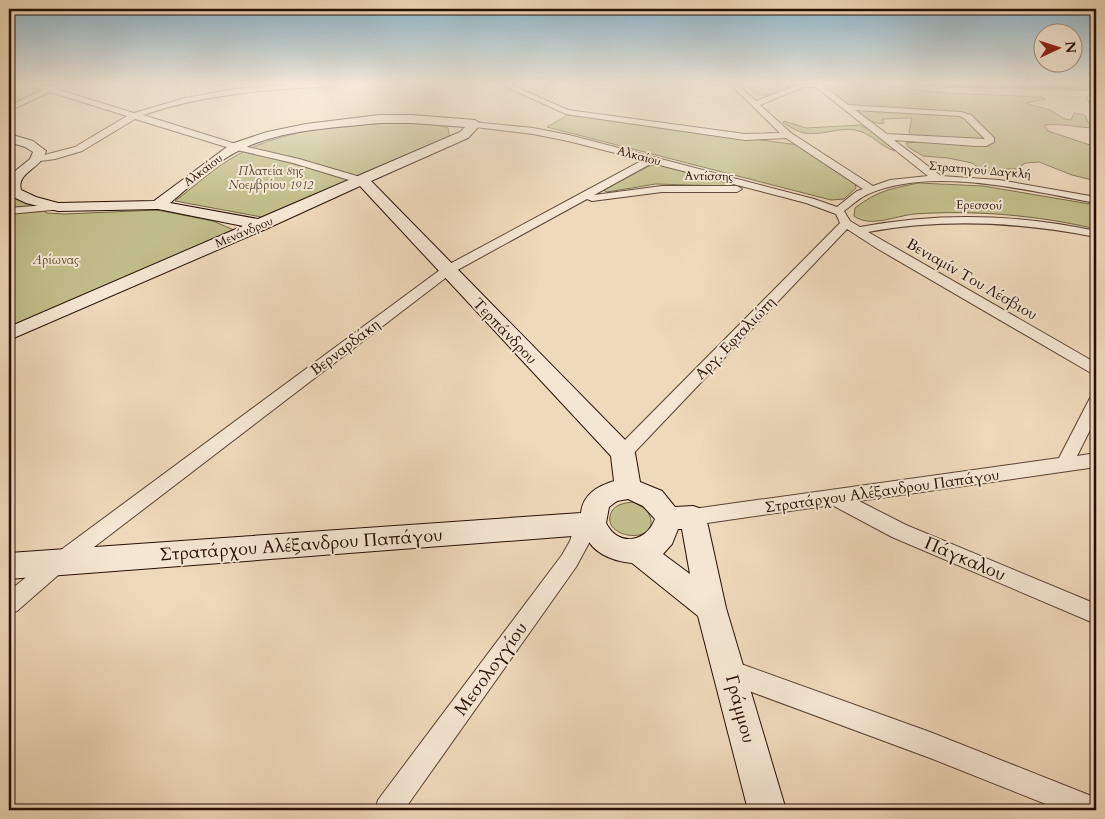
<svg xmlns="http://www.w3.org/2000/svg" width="1105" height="819" font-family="Cardo,serif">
<rect width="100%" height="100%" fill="#eed9ba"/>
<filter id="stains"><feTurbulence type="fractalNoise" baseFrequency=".004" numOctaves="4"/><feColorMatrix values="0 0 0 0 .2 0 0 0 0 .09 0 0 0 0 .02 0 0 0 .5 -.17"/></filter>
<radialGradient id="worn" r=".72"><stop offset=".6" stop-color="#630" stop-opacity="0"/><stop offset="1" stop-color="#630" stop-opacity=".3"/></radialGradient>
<path fill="#c1bd8a" stroke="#746648" d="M772 84H797C782 90 763 103 750 89L751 86Z
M820 84H870L945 93 1042 97 1046 99 1026 103C1035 107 1045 107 1053 112 1061 116 1062 119 1071 120L1074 113 1085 115 1088 122 1096 126V128C1079 128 1062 123 1044 125L1048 131 1096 147V164H1090L1096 166V181L1072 175 1039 162 1025 163 1017 169H1005L1013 175 1001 176 982 170 972 163 948 158 923 156 908 147 906 143 916 142 909 132 912 118 882 119 884 123C875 125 867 119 860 113L859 110 914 113 851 106Z
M910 84H1096V89L1039 86H954Z
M568 115 799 145 855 182 856 188 844 199 831 200 547 127Z
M784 121 806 128 860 125 879 135 895 151C880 147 872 133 855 130 839 127 821 136 805 133 797 132 790 126 783 123Z
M403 123 440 125 448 128 450 138 267 218 175 201C195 186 216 166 239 154 287 128 349 124 403 123Z
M657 165 665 166 733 183V185L724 186 656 184 607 192 603 190 649 166Z
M919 183 983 186 1096 205V229C1037 215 974 210 914 214 896 216 870 228 854 216L855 208C877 191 892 188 919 183Z
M9 193 35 204 47 213 65 214 157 210 213 221 234 230 226 237 9 331Z
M633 502 646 509C671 547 596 541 612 511 616 504 625 503 633 502Z"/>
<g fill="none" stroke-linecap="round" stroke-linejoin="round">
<path stroke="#6c766a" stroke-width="3" d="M900 84C965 88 1031 87 1096 90"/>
<defs>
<path id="street" d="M28 84H38L49 87 57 85 56 89 134 113 185 98 235 89 301 84H338L335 86C270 89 205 94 143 115L239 145 299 159 367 179 368 181 363 184 359 183 293 163 233 149 135 119 82 151 55 159 33 162V158L75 147 127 116 50 92 9 111V106L42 90Z
M500 84H509L568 110 745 134 780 133 730 84H737L756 101 799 84H821L848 105 961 112 971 115 994 138V142L986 146H976L894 140 941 176 999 180 1096 197V203C1029 191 931 165 866 195 858 199 851 206 844 211L850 221 860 227C940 212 1017 214 1096 231V237C1019 222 945 218 868 232L1096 363V374L1091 373 878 249 847 229 629 458 623 460 617 458 614 453 617 448 840 223 836 214 806 203 652 163 594 195 662 186H737L742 189 737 192H662L592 201 587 199 452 273 64 570 17 611 9 614V591L50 558 444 267 643 160 568 141 533 134 475 127 471 124 472 122 533 128 569 135 814 199 837 207 857 191 863 189 786 138 745 140 566 114ZM803 87H816L928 176 890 180 873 186 791 133 760 105ZM855 110 960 116 965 119 985 139 887 134Z
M1088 96 1095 98 1096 108H1093L1087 98Z
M58 204 63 207 62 209 9 214V208Z
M1096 396V418L1077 456 1096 453V467L859 501 906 525 1096 604V624L892 537 832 505 693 525 686 523 683 517 686 511 693 509 1059 458 1090 398Z
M584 516 591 518 594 524 589 543 576 567 404 810H375L378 800 562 555 570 541 577 518Z
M730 660 930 732 1094 797H1096V810H1061L930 758 730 684 722 680 718 672 722 664Z"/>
<path id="secondary" d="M379 115H412L475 120 481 124 468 138 371 181 632 447 635 453 640 482 662 491 675 507 693 506 702 509 706 517 726 608 786 810H748L698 616 632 563C612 561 593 553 585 535L9 579V553L581 513C583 494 598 486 614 481L611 456 360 186 268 228 9 340V327L243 226 158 209 58 211 26 203 9 195V176L30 159 33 152 25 147 9 142V134L33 141 46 151C42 169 16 172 21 190L36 197 58 203 154 201 231 144 267 132 306 124ZM379 123H412L465 127 460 132 258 219 170 203C192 185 215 162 240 150 282 129 334 128 379 123ZM628 499 643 506 655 519C646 543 618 547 606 523L609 507 617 501ZM678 529H682L690 574 663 554 672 544Z"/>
</defs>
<use href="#street" stroke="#594233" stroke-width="2"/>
<use href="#secondary" stroke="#270f06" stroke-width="2"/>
<use href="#street" fill="#f4e6d2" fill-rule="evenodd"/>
<use href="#secondary" fill="#f4e6d2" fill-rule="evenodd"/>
</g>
<linearGradient id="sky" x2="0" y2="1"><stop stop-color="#89b6d0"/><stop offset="0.42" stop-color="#f7eee0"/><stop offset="1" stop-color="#f7eee0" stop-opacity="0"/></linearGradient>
<rect width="1105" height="198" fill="url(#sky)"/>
<g text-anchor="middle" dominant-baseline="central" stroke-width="4" stroke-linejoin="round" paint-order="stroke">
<g font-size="12" fill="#270f06" stroke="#f4e6d2">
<text transform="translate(639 156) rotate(15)">Αλκαίου</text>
<text transform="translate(203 170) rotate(-37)">Αλκαίου</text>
<text transform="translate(980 170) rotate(5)">Στρατηγού Δαγκλή</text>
<text transform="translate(709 176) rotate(1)">Αντίσσης</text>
<text transform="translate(979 205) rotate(1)">Ερεσσού</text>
<text transform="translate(244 232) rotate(-23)">Μενάνδρου</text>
</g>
<g font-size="12" font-style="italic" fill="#5d4c34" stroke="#f4e6d2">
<text x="271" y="171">Πλατεία 8ης<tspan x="271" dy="14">Νοεμβρίου 1912</tspan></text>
<text x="56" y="260">Αρίωνας</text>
</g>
<g font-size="15" fill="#270f06" stroke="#f4e6d2">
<text transform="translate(972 279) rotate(30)">Βενιαμίν Του Λέσβιου</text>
<text transform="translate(505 331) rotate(46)">Τερπάνδρου</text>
<text transform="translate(735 338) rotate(-46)">Αργ. Εφταλιώτη</text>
<text transform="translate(345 347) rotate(-37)">Βερναρδάκη</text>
<text transform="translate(882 491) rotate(-8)">Στρατάρχου Αλέξανδρου Παπάγου</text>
</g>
<g font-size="18" fill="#270f06" stroke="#f4e6d2">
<text transform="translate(301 545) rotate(-4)">Στρατάρχου Αλέξανδρου Παπάγου</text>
<text transform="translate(965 559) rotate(23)">Πάγκαλου</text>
<text transform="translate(491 669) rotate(-54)">Μεσολογγίου</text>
<text transform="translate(740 709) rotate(75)">Γράμμου</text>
</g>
</g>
<rect width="1105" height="819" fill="none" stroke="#eed9ba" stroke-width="30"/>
<rect x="10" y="10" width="1085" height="799" fill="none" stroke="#270f06" stroke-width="2.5"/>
<rect x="15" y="15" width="1075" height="789" fill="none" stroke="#270f06"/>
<g transform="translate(1058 48) rotate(86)"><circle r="24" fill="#f4e6d2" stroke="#a29080"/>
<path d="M0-4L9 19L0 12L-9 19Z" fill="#8f2418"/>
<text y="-8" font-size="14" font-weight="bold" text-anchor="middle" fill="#270f06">N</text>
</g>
<rect width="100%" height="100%" filter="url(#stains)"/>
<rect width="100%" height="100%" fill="url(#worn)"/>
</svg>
